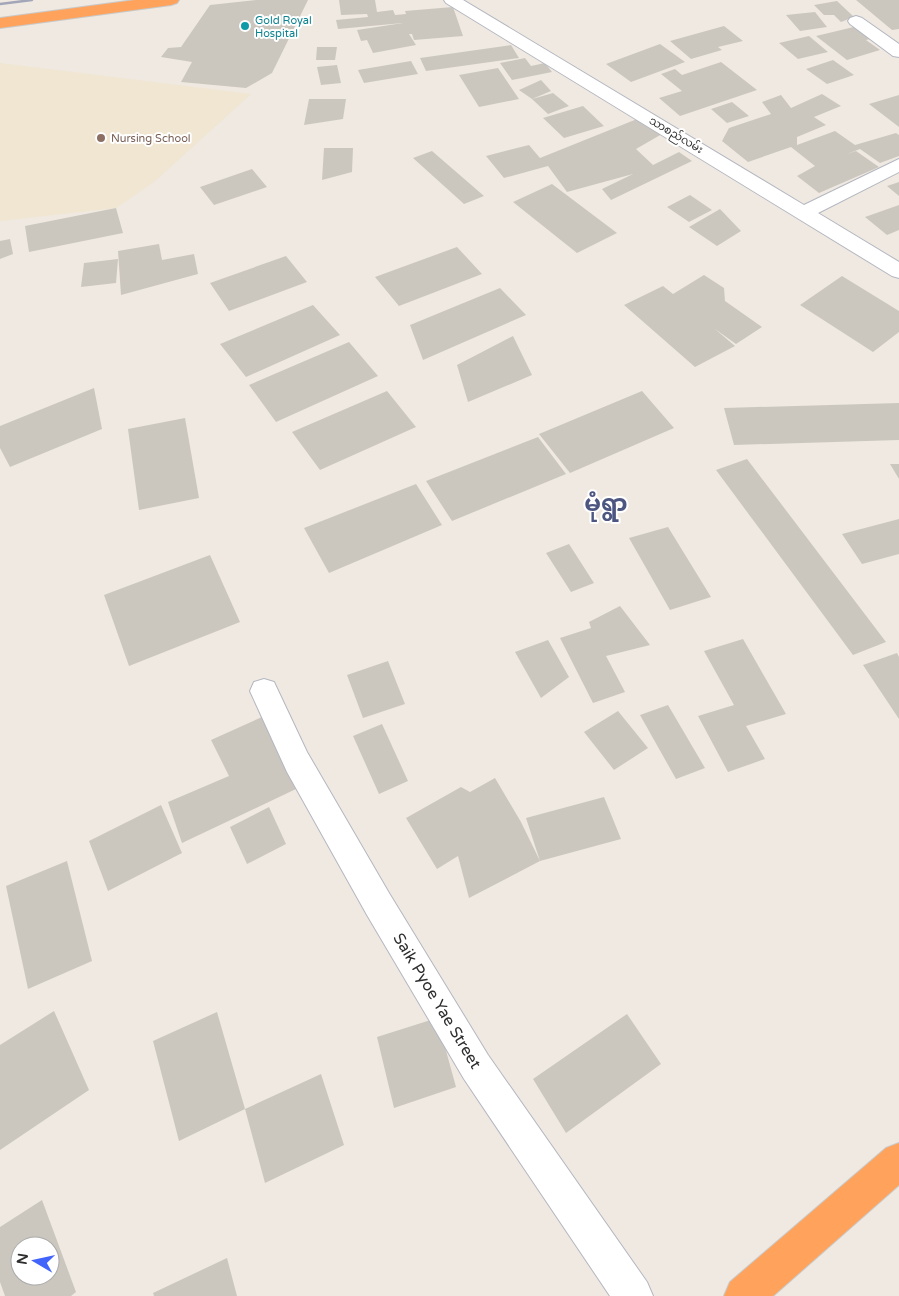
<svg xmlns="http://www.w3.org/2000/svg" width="899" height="1296" font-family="'Varela Round','Noto Sans Myanmar',sans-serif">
<rect width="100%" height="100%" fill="#efe9e1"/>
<path fill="#f0e6d1" d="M0 63 251 94 154 182 116 208 0 221Z"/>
<path fill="#cbc7bf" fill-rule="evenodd" d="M257 0H308L272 73 246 88 181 82 192 62 161 57 168 48 181 47 210 5Z
M339 0H375L377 12 393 10 395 15 406 14 405 11 453 7 463 36 414 40 412 34H409L416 45 373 53 367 40 361 41 357 30 403 23 338 29 336 20 368 17 367 14 341 15Z
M856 0H899V29L892 30Z
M837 1 854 17 841 22 834 15H824L814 5Z
M815 12 827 27 800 31 786 15Z
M724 26 743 41 718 47 722 50 691 59 670 41Z
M858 26 874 38 866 40 880 50 847 60 816 36Z
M809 36 828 52 798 59 779 43Z
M660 44 685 62 631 82 606 64Z
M511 45 519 58 426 71 420 58Z
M317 47H337L335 60H316Z
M525 58 531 66 545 63 552 72 512 80 500 63Z
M833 60 854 75 827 84 806 69Z
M411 61 418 74 364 83 358 70Z
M721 62 757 90 680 116 659 98 682 91 661 74 675 69 682 75Z
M337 65 341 83 321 85 317 67Z
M498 68 519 99 479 107 459 75Z
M541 80 551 91 532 99 519 90Z
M553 93 569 106 548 114 532 99Z
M822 94 841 106 814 117 826 125 797 137V145L835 131 855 145 896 133 899 135V156L880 163 860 149 847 154 856 151 879 167 819 193 797 176 815 166 791 147 748 162 722 141 729 128 771 114 762 102 781 95 791 108Z
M899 95V127L869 104Z
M309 99H346L343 119 304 125Z
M732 102 749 116 727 123 711 109Z
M583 106 604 126 564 138 543 118Z
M637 119 662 134 636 149 653 165 679 152 692 161 611 200 602 189 633 174 567 192 548 166 504 178 486 156 529 145 540 158Z
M324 148H353L352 172 322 180Z
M432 151 484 196 464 204 413 158Z
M252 169 267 187 214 205 200 187Z
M899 182V196L887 186Z
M552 184 617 233 577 253 513 202Z
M690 195 712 210 689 222 667 207Z
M899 205V230L887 235 865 217Z
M116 208 123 233 29 252 25 226Z
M720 209 741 231 717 246 689 227Z
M10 239 13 254 0 259V241Z
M159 244 162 260 194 254 198 274 121 295 118 251Z
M457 247 482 274 399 306 375 277Z
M286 256 307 282 229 311 210 283Z
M118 259 116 283 81 287 84 263Z
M704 275 724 288 725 301 762 327 736 344 715 329 735 346 695 367 624 305 663 286 673 294Z
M842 276 899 311V332L873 352 800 305Z
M500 288 526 315 423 360 410 325Z
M313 305 340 335 246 377 220 344Z
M513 336 532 375 468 402 457 365Z
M349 342 378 376 276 422 249 385Z
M94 388 102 429 10 467 0 448V426Z
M387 391 416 427 320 470 292 432Z
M642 391 674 428 570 473 539 434Z
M899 403V440L734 445 724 408Z
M185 418 199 498 139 510 128 429Z
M538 437 566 474 452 521 426 481Z
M747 459 886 642 853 655 716 470Z
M890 464H899V479Z
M416 484 442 525 329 573 304 528Z
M899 519V554L862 564 842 534Z
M668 527 711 597 670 610 629 538Z
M569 544 594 583 571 592 546 553Z
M210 555 240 622 129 666 104 595Z
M620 606 650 645 606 656 625 692 593 703 560 638 591 628 589 622Z
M743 639 786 714 746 726 765 759 728 772 698 716 734 705 704 651Z
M548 640 569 677 541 698 515 652Z
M897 653 899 657V719L863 665Z
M388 661 405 704 363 718 347 675Z
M668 705 705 768 676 779 640 715Z
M618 711 648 748 614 770 584 732Z
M262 717 296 789 182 843 168 802 229 776 211 740Z
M382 724 408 781 379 794 353 736Z
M495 778 521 822 540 861 469 898 458 856 437 869 406 818 461 787 470 792Z
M604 797 621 839 540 861 526 818Z
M161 805 182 853 108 891 89 841Z
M269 807 286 844 247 864 230 827Z
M67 861 92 961 28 989 6 886Z
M54 1011 89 1090 0 1150V1045Z
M217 1012 245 1109 179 1141 153 1041Z
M627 1014 661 1064 566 1133 533 1079Z
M437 1018 456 1087 394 1108 377 1037Z
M321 1074 344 1145 265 1183 245 1109Z
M42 1200 76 1292 71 1296H5L0 1282V1227ZM20 1246H50V1276H20Z
M227 1258 237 1296H154L153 1293Z"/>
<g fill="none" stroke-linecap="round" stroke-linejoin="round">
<defs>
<path id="minor" d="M444 0H463L804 205 899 159V172L818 213 899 262V278L892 276 446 3Z
M856 16 862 18 899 44V57L893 56 850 24 848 21 850 18Z
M264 679 274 682 307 752 389 893 488 1055 647 1282 653 1296H610L464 1079 367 915 287 772 250 691 254 682Z"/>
<path id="highway" d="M135 0H179L177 3 171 5 0 28V18Z
M899 1143V1185L773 1296H724L730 1282 886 1148Z"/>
</defs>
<use href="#minor" stroke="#b4b7c1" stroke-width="2"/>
<use href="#highway" stroke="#c9c9c9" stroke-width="2"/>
<use href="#minor" fill="#fff" fill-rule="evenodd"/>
<use href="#highway" fill="#ffa35c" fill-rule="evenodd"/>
<path stroke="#a3a6b8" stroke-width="2.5" d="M0 4 32 0"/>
</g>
<circle fill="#0f9aa8" stroke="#fff" stroke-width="2" cx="245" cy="26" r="5"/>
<circle fill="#8d6e63" stroke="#fff" stroke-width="2" cx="101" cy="138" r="5"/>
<g text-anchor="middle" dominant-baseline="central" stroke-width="4" stroke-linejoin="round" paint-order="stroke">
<g font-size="11" fill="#0d838f" stroke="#fff" text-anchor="start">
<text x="255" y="20">Gold Royal<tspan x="255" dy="13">Hospital</tspan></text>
</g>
<g font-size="11" fill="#2e2e2e" stroke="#fff">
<text transform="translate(676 135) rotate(31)">သာစည်လမ်း</text>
</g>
<g font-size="11" fill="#785e54" stroke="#fff" text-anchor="start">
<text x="111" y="138">Nursing School</text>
</g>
<g font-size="16" fill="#2e2e2e" stroke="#fff">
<text transform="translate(437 1001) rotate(59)">Saik Pyoe Yae Street</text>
</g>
<g font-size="24" font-weight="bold" fill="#4d5680" stroke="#fff">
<text x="606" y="503">မုံရွာ</text>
</g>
</g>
<g transform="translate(35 1261) rotate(279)"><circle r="24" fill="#ffffff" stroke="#ababab"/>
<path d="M0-4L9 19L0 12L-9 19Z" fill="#4264fb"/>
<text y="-8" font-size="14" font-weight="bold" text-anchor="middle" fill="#2e2e2e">N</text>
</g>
</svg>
